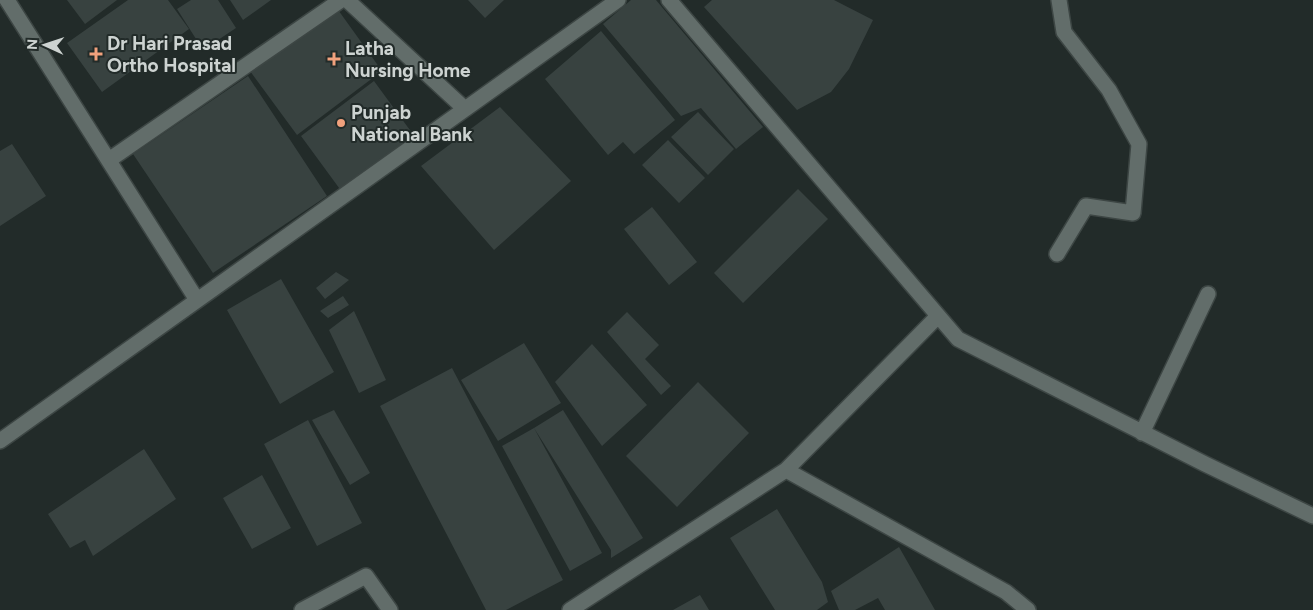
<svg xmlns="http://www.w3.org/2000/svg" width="1313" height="610" font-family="Figtree,sans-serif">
<rect width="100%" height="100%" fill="#222b29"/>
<path fill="#384240" d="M67 0H117L85 24Z
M128 0H168L189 29 102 92 67 43Z
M191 0H218L236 28 203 50 177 9Z
M230 0H271L243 20Z
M468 0H504L485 18Z
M631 0H656L763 127 736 149 701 108 681 116 603 24Z
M712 0H834L873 20 849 69 831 92 797 110 704 7Z
M336 7 382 71 297 135 250 71Z
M601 31 675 120 634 154 623 142 608 155 545 79Z
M248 76 327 196 213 273 133 154Z
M374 81 415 137 342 192 301 136Z
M500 107 571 181 494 250 421 166Z
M698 112 734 149 708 175 671 137Z
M668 140 705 178 679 203 642 165Z
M12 144 46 196 0 226V151Z
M798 189 828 219 743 303 714 273Z
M652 207 697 262 669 285 624 229Z
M336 272 349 280 325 299 316 288Z
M281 279 334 372 280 404 227 310Z
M343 296 349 305 328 318 320 311Z
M354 311 386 380 359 393 329 330Z
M627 312 659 345 645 359 671 386 661 395 607 332Z
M524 343 561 403 498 441 461 380Z
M592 344 647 405 602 446 555 382Z
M452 368 563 580 506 610H486L380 406Z
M698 382 749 433 677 507 626 456Z
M334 410 370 473 350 485 312 420Z
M563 410 643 538 611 558V550L534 428Z
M308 420 362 523 317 546 264 444Z
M534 428 602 553 570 571 502 446Z
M144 449 176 499 93 556 85 540 70 548 48 514Z
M262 475 291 528 252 549 223 498Z
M777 509 822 582 828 602 817 610H775L730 538Z
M899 547 935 610H885L878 598 855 610H839L831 591Z
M700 595 709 610H673Z"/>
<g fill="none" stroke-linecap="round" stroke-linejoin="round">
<defs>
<path id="minor" d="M7 0 197 300
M347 0 465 109
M669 0 958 339 1205 464 1313 516
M109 160 341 0
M1057 254 1086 206 1133 213 1139 144 1109 90 1064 32 1059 0
M1142 433 1208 294
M0 441 618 0
M786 470 938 316
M302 610 366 576 390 610
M570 610 786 470 1006 592 1028 610"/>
</defs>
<use href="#minor" stroke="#3d4644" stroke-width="18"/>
<use href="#minor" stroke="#626d6a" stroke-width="15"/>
</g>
<g fill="#f1a17d" stroke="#222b29" stroke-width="2">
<path d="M93.5 46.5h5v5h5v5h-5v5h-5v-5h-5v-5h5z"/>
<path d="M331.5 51.5h5v5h5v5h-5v5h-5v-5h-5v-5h5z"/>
<circle cx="341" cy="123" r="5"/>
</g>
<g text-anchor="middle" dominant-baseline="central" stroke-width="4" stroke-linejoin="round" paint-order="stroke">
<g font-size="19" font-weight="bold" fill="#cdd3d1" stroke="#222b29" text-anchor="start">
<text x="107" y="43">Dr Hari Prasad<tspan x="107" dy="22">Ortho Hospital</tspan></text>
<text x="345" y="48">Latha<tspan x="345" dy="22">Nursing Home</tspan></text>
<text x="351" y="112">Punjab<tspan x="351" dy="22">National Bank</tspan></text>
</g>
</g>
<g transform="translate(45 45) rotate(273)" stroke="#222b29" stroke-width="4" paint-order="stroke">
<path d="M0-4L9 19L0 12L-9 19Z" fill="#cdd3d1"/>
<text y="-8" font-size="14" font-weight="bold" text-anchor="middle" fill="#cdd3d1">N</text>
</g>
</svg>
